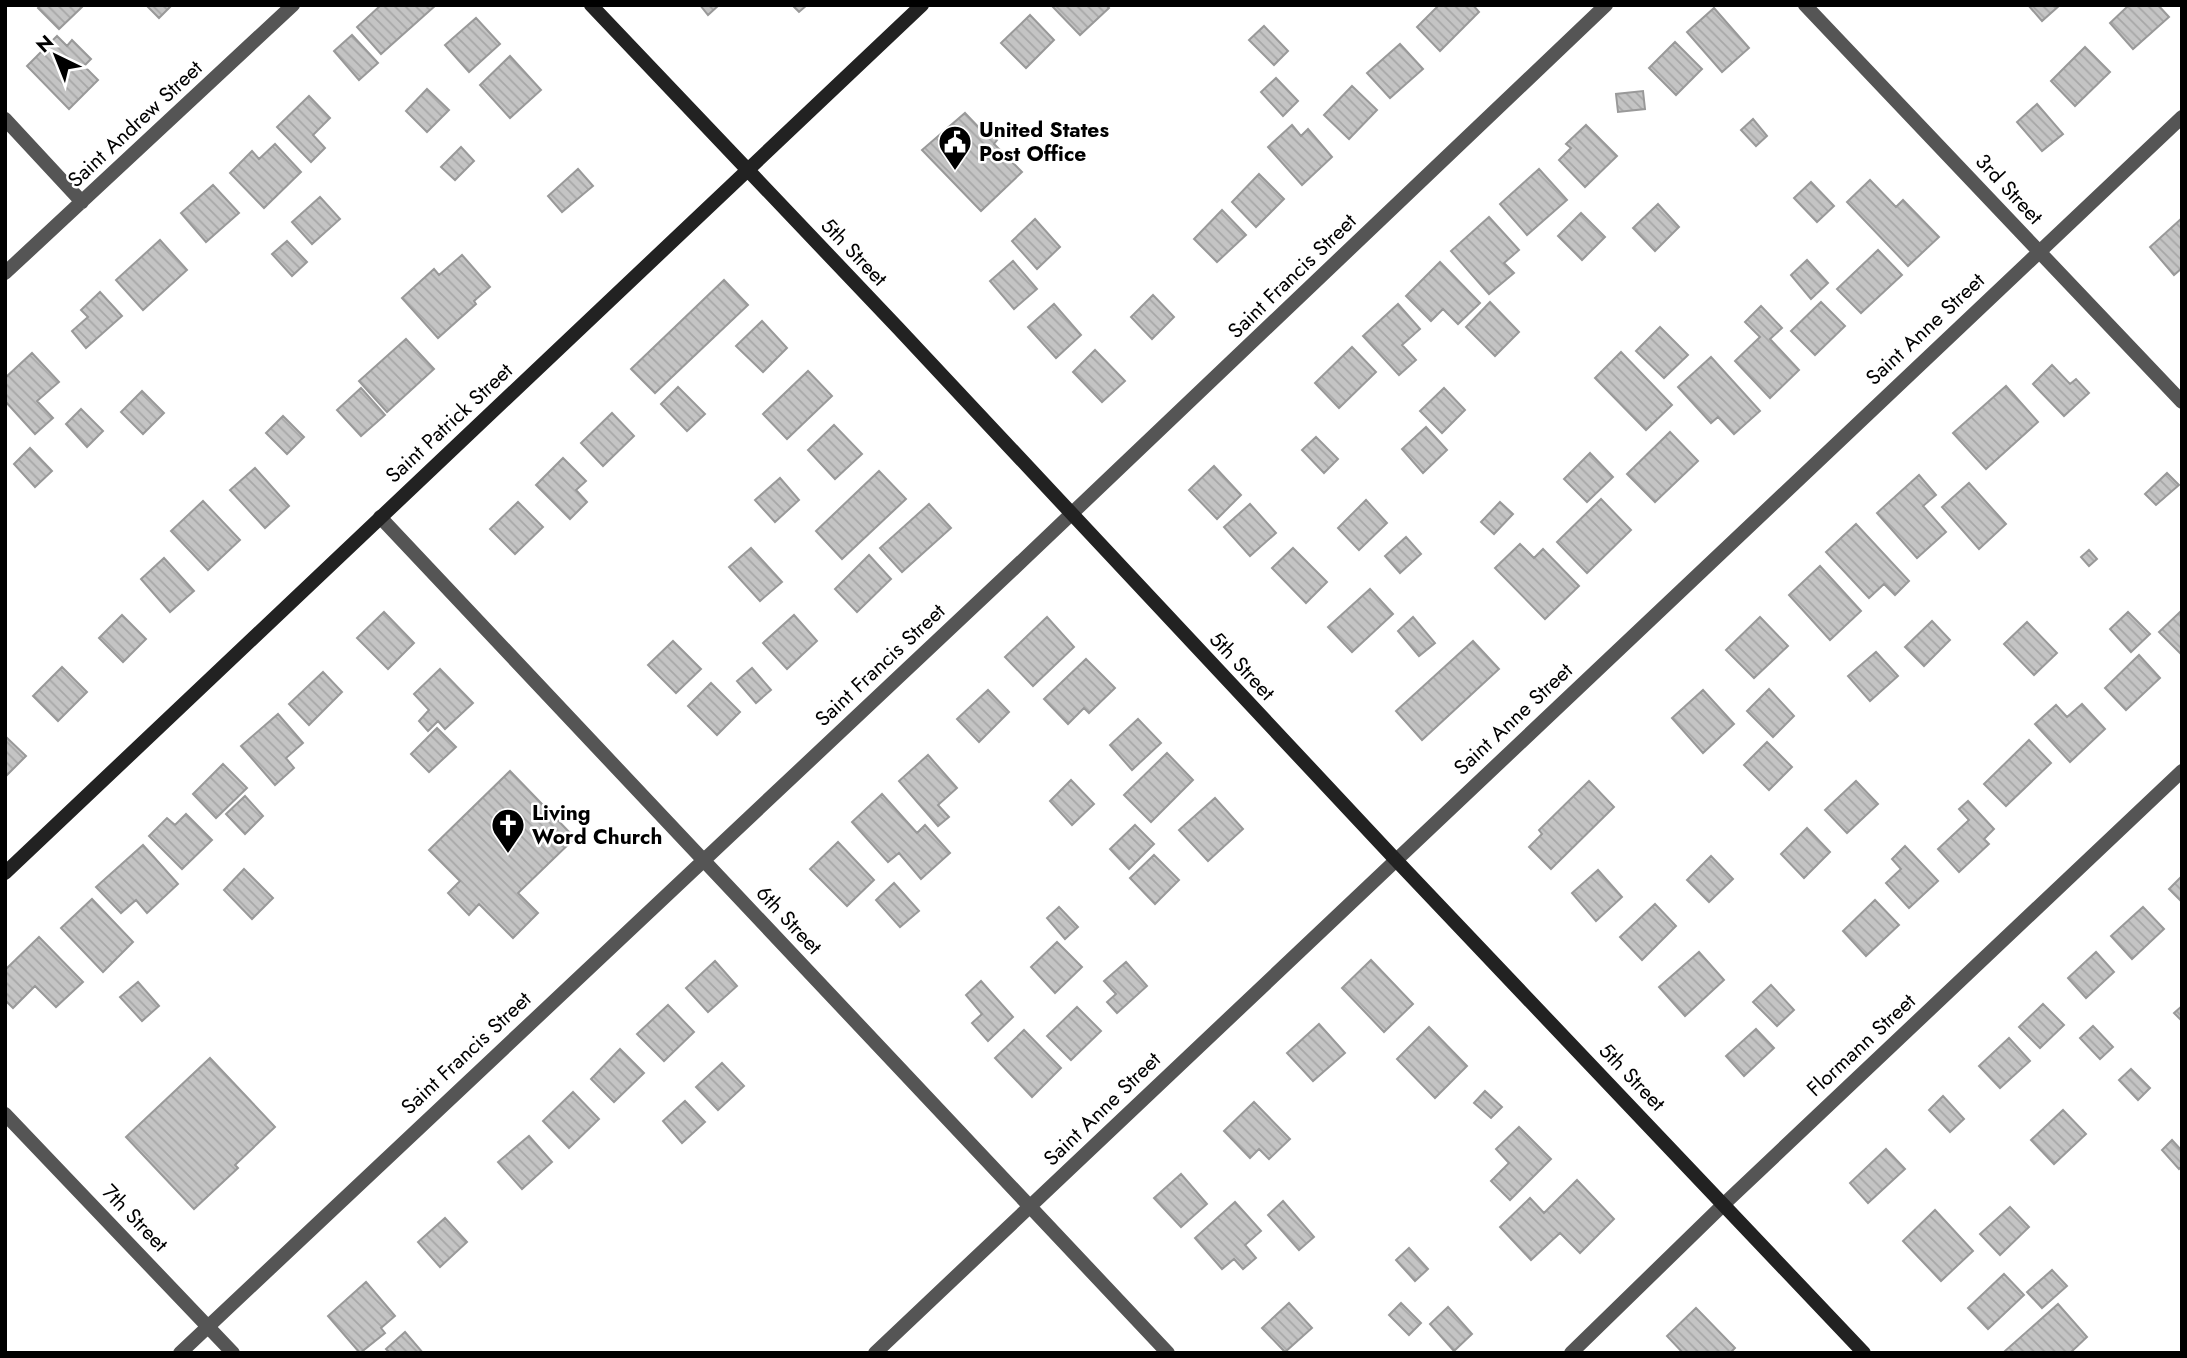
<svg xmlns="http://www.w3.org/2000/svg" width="2187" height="1358" font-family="Jost,sans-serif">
<defs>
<pattern id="building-back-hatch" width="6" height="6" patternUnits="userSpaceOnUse" patternTransform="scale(1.75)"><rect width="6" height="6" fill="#c4c4c4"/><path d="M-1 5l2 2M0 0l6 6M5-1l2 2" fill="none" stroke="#a7a7a7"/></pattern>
</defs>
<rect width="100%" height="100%" fill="#fff"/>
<path fill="url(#building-back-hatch)" stroke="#999" stroke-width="2" d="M41 5H81L82 7 59 29 38 8Z
M146 5H172L159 18Z
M381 5H436L381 54 357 27Z
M700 5H719L708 15Z
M792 5H807L799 12Z
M1051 5H1106L1109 8 1080 35Z
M1439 5H1473L1479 12 1440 51 1417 27Z
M2028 5H2060L2042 21Z
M2129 5H2158L2169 17 2133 49 2110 23Z
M1714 8 1749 48 1722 72 1687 32Z
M1030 15 1054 40 1026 68 1001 43Z
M476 18 500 44 469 72 445 45Z
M1264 26 1288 51 1274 65 1249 40Z
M352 35 378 63 359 80 334 51Z
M57 36 67 46 72 40 91 59 84 66 98 80 69 109 27 66Z
M1675 42 1702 69 1676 95 1649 68Z
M1400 44 1423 69 1390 98 1367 73Z
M2085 47 2110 72 2075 106 2051 81Z
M510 56 541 90 510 118 480 85Z
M1276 78 1298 101 1283 116 1261 92Z
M1352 86 1377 110 1349 139 1324 115Z
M427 89 449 110 427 132 406 111Z
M1643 91 1645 109 1618 112 1616 94Z
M309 96 330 118 313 135 325 148 311 162 277 127Z
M2037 104 2063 134 2042 151 2017 122Z
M965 113 986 135 989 132 997 140 994 144 1022 172 981 211 922 150Z
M1753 119 1767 136 1756 146 1741 130Z
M1292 125 1301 136 1308 129 1332 157 1302 185 1268 147Z
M1586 125 1617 156 1585 187 1559 160 1571 148 1566 144Z
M275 144 301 172 264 208 230 173 252 151 259 159Z
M461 147 474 161 455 180 441 167Z
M578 169 593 186 562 212 548 196Z
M1539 169 1567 200 1527 235 1500 204Z
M1259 174 1284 199 1256 227 1232 202Z
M1870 180 1896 207 1903 200 1939 237 1908 266 1847 202Z
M1811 182 1834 206 1817 222 1794 198Z
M213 185 239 213 206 242 181 213Z
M320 197 340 219 312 244 292 222Z
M1658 204 1679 227 1655 251 1633 228Z
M1222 210 1246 235 1217 262 1194 239Z
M1581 213 1605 237 1582 260 1558 236Z
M1489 217 1519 250 1504 263 1514 273 1489 294 1451 251Z
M2182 218V268L2174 275 2150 247Z
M1035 219 1060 247 1037 269 1012 241Z
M160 240 187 270 143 310 116 280Z
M287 241 307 262 292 276 272 254Z
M1878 250 1902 275 1861 313 1837 289Z
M462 255 490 287 474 301 476 304 438 338 402 298 434 269 439 275Z
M1807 260 1828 283 1811 299 1791 275Z
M1013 261 1037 289 1014 309 990 281Z
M1440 262 1480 303 1458 324 1443 309 1431 321 1406 296Z
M724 280 748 305 655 393 631 369Z
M100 292 122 316 86 348 72 331 88 317 81 310Z
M1153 295 1174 317 1152 339 1131 317Z
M1490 302 1519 332 1495 356 1466 327Z
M1821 302 1845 326 1815 355 1791 331Z
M1054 304 1081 335 1056 358 1028 327Z
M1398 304 1420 329 1402 345 1416 360 1399 375 1363 336Z
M1761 306 1782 328 1770 339 1799 370 1770 398 1735 361 1760 337 1745 322Z
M762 321 787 348 763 372 736 346Z
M1660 327 1688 355 1664 378 1636 351Z
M406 339 434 369 387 412 359 381Z
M1352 347 1376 372 1339 408 1315 383Z
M1095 350 1125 381 1102 402 1073 372Z
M1621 352 1672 405 1646 430 1595 378Z
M32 353 59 382 37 401 53 418 35 434 5 401V378Z
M1711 357 1760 411 1734 434 1718 417 1711 423 1678 387Z
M2052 365 2070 384 2076 379 2089 393 2064 416 2033 384Z
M808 371 832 396 787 439 763 414Z
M2006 386 2038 422 1986 469 1953 433Z
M678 387 705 414 687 431 661 404Z
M361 388 385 415 361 436 337 410Z
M1444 388 1465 410 1442 433 1420 411Z
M142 391 164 413 143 434 121 412Z
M81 409 103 431 87 447 66 424Z
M612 413 634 436 603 466 581 443Z
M283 416 304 437 287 454 266 433Z
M834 425 862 454 835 479 808 450Z
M1426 427 1447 450 1423 473 1402 449Z
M1670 432 1698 461 1655 502 1627 474Z
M1316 437 1338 459 1324 473 1302 450Z
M30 448 52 471 35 487 14 464Z
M1590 453 1613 477 1587 502 1564 479Z
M563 458 586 481 576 490 587 502 570 519 536 485Z
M1214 466 1241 495 1217 519 1189 490Z
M255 468 289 506 265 528 230 490Z
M879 471 906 499 842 559 816 531Z
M2167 473 2179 485 2156 505 2145 494Z
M1919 475 1936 495 1923 506 1946 532 1917 558 1877 513Z
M780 478 799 500 775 522 755 500Z
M1969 483 2006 524 1979 549 1942 507Z
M1601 499 1631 530 1587 573 1557 542Z
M1366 500 1387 523 1359 550 1338 528Z
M203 501 240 540 208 570 171 531Z
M518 502 543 527 515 554 490 529Z
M1500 502 1513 514 1494 534 1481 522Z
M929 504 951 528 902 572 880 548Z
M1250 504 1276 533 1250 556 1224 527Z
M1856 524 1909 581 1895 595 1884 584 1869 598 1826 552Z
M1406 537 1421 554 1400 573 1385 556Z
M1520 544 1534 558 1543 549 1579 586 1545 619 1495 568Z
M751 548 782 582 760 601 729 567Z
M1293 548 1327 582 1306 603 1272 568Z
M2089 550 2097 559 2089 566 2081 557Z
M869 555 891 579 857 612 835 589Z
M164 558 194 591 170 612 141 579Z
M1820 566 1861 611 1830 640 1789 595Z
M1370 589 1393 614 1352 652 1328 627Z
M2182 610V655L2159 632Z
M384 612 414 643 388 669 357 638Z
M2128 612 2150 634 2131 652 2110 629Z
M122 615 146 639 123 662 99 638Z
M794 615 817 641 787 669 763 643Z
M1047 617 1074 647 1033 686 1005 657Z
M1413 617 1435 643 1419 656 1398 631Z
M1760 617 1788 646 1754 678 1726 650Z
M1932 621 1950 640 1924 666 1905 647Z
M2027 622 2057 653 2034 675 2004 644Z
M673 641 701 669 676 693 648 665Z
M1473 641 1499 669 1422 740 1396 711Z
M1876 652 1898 676 1870 701 1848 676Z
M2139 655 2160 678 2126 710 2105 688Z
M1086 659 1115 688 1089 713 1084 708 1068 724 1044 699Z
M62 667 87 692 58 721 33 696Z
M752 668 771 690 756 703 737 681Z
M440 669 473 703 445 729 438 721 428 731 419 721 429 710 414 694Z
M323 672 342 692 309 725 289 704Z
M711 683 740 712 717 735 688 706Z
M1769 689 1794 716 1773 737 1747 711Z
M988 690 1009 712 979 742 957 719Z
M1703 690 1734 724 1703 753 1672 718Z
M2082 704 2105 729 2070 762 2035 724 2056 705 2067 717Z
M278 714 303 743 286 758 294 768 275 785 241 746Z
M1138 719 1161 743 1132 770 1110 745Z
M437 728 456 747 429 772 411 754Z
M5 736 26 756 5 777Z
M2029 740 2051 763 2006 806 1984 784Z
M1767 742 1792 767 1769 790 1744 765Z
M1167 753 1193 780 1151 822 1124 795Z
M928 755 957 788 938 805 949 817 938 826 899 781Z
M223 764 247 788 216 818 193 794Z
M510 771 575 838 518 893 538 913 513 938 479 904 469 915 448 893 460 881 429 850Z
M1071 780 1094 804 1072 825 1050 801Z
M1589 781 1614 807 1551 869 1529 847 1542 834 1539 830Z
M1856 781 1878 804 1847 833 1825 810Z
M882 794 917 833 925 825 950 853 921 879 899 853 888 862 852 822Z
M245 796 263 816 245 834 226 814Z
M1215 798 1243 829 1208 861 1179 830Z
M1968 801 1994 829 1984 839 1989 844 1959 872 1938 849 1969 820 1959 809Z
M186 814 212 840 182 869 149 836 167 818 175 825Z
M1135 825 1154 844 1129 869 1110 849Z
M1807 828 1830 852 1804 878 1781 854Z
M838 842 874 880 847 906 810 869Z
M143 845 178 884 147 913 136 900 121 913 96 887Z
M1905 846 1938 881 1909 908 1886 883 1901 869 1892 859Z
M1154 855 1179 880 1155 904 1130 878Z
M1711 856 1733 879 1709 902 1687 880Z
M244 869 273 898 252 919 224 890Z
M1598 870 1622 897 1596 921 1572 893Z
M2182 876V902L2169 889Z
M894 883 919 911 900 927 876 900Z
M92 899 133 942 103 972 61 928Z
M1875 900 1899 925 1866 956 1843 931Z
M1655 904 1676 926 1642 960 1620 937Z
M1059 907 1078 927 1065 939 1047 918Z
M2143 907 2164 929 2132 959 2111 936Z
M39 937 83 982 56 1007 35 986 13 1008 5 1000V970Z
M1057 942 1082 967 1055 993 1031 967Z
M1699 952 1724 980 1685 1016 1659 987Z
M2096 952 2114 972 2086 998 2068 978Z
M1371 960 1413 1004 1384 1032 1342 988Z
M715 961 737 986 708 1012 686 988Z
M1126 962 1147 986 1117 1013 1107 1002 1116 994 1104 981Z
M981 981 1013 1017 988 1041 972 1023 982 1014 966 995Z
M138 982 159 1006 142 1021 120 997Z
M1771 985 1794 1010 1777 1026 1753 1002Z
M2043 1004 2064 1025 2040 1048 2019 1027Z
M668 1005 694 1032 664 1061 637 1034Z
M2182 1006V1021L2174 1013Z
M1077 1007 1101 1031 1071 1060 1047 1036Z
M1319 1024 1345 1053 1313 1081 1287 1053Z
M2093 1026 2113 1047 2100 1059 2080 1038Z
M1429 1027 1467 1066 1435 1098 1397 1059Z
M1756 1029 1774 1048 1744 1076 1726 1056Z
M1024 1030 1061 1068 1032 1097 995 1058Z
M2009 1038 2030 1061 2000 1088 1979 1066Z
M620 1049 644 1073 614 1102 591 1079Z
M210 1058 275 1127 235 1165 238 1168 194 1209 126 1137Z
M722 1063 744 1086 718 1110 696 1087Z
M2131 1069 2150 1088 2138 1100 2119 1080Z
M1485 1091 1502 1107 1491 1118 1474 1103Z
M573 1092 599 1119 569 1148 543 1121Z
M1943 1096 1964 1119 1950 1132 1929 1110Z
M685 1101 705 1122 682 1143 663 1121Z
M1254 1102 1290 1139 1269 1159 1259 1149 1250 1158 1224 1131Z
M2063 1110 2086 1134 2054 1164 2031 1140Z
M1519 1127 1551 1159 1510 1200 1491 1181 1509 1163 1496 1149Z
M529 1136 552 1162 522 1189 498 1162Z
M2172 1140 2182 1151V1166L2179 1169 2162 1150Z
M1886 1149 1905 1169 1868 1203 1850 1183Z
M1181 1174 1207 1204 1181 1227 1154 1198Z
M1577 1180 1614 1219 1580 1253 1560 1233 1531 1260 1500 1227 1530 1198 1544 1213Z
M1283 1201 1314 1237 1299 1250 1268 1215Z
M1235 1202 1261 1231 1245 1245 1256 1258 1243 1269 1234 1259 1222 1269 1195 1238Z
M2010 1207 2029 1227 2000 1255 1980 1234Z
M1935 1210 1973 1251 1941 1281 1903 1241Z
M445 1218 467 1242 440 1267 418 1242Z
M1409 1248 1428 1269 1415 1281 1396 1260Z
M2052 1270 2067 1286 2042 1308 2027 1292Z
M2004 1274 2024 1295 1988 1329 1968 1308Z
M366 1282 395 1316 381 1328 385 1333 360 1353 328 1316Z
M1289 1303 1312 1328 1285 1352 1262 1328Z
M1401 1303 1421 1323 1409 1335 1389 1315Z
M2058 1304 2087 1337 2070 1353H2007L2005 1351Z
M1448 1307 1472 1334 1454 1351 1430 1324Z
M1696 1308 1735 1348 1730 1353H1683L1667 1336Z
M405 1332 423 1353H390L386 1349Z"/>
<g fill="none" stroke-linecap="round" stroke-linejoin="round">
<path stroke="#555" stroke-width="14" d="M1805 5 2182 402
M5 119 82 202
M5 273 293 5
M380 517 1168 1353
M5 1114 233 1353
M1724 1204 2182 771
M180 1353 1024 559 1606 5
M875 1353 2182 117"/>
<path stroke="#555" stroke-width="14" d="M1571 1353 1724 1204"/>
<path stroke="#222" stroke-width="14" d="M591 5 898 328 1395 859 1864 1353
M5 873 922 5"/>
</g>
<defs>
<symbol id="civic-pin" viewBox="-11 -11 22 30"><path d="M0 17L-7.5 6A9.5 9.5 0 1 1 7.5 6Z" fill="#000" stroke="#fff"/><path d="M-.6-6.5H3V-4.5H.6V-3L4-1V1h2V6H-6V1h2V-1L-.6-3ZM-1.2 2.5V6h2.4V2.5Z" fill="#fff"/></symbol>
<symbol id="church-pin" viewBox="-11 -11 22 30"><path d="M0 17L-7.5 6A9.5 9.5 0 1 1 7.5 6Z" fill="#000" stroke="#fff"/><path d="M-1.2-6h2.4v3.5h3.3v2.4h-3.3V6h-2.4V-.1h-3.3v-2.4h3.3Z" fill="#fff"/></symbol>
</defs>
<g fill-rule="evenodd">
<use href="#civic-pin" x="936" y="123" width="38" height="52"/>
<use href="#church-pin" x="489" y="806" width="38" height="52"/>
</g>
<g text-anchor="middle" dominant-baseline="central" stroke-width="5" stroke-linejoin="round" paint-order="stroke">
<g font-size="21" fill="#000" stroke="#fff">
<text transform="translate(135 124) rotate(-43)">Saint Andrew Street</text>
<text transform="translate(2009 189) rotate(47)">3rd Street</text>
<text transform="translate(854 252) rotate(46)">5th Street</text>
<text transform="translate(1292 276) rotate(-44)">Saint Francis Street</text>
<text transform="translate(1925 329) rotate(-43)">Saint Anne Street</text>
<text transform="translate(449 423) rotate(-43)">Saint Patrick Street</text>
<text transform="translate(880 665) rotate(-43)">Saint Francis Street</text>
<text transform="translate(1242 666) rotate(47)">5th Street</text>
<text transform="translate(1513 719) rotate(-43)">Saint Anne Street</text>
<text transform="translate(789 920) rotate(47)">6th Street</text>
<text transform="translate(1861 1045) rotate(-43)">Flormann Street</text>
<text transform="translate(466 1053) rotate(-43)">Saint Francis Street</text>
<text transform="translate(1632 1077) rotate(46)">5th Street</text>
<text transform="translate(1102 1109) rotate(-44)">Saint Anne Street</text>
<text transform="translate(135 1218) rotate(46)">7th Street</text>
</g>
<g font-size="21" font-weight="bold" fill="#000" stroke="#fff" text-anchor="start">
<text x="979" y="130">United States<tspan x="979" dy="24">Post Office</tspan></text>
<text x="532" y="813">Living<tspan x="532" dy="24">Word Church</tspan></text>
</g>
</g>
<rect width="2187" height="1358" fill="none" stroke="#000000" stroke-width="14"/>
<g transform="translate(56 56) rotate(317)" stroke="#ffffff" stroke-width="5" paint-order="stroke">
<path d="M0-5L12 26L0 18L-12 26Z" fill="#000000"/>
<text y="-10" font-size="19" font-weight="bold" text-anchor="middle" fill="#000000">N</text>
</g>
</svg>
